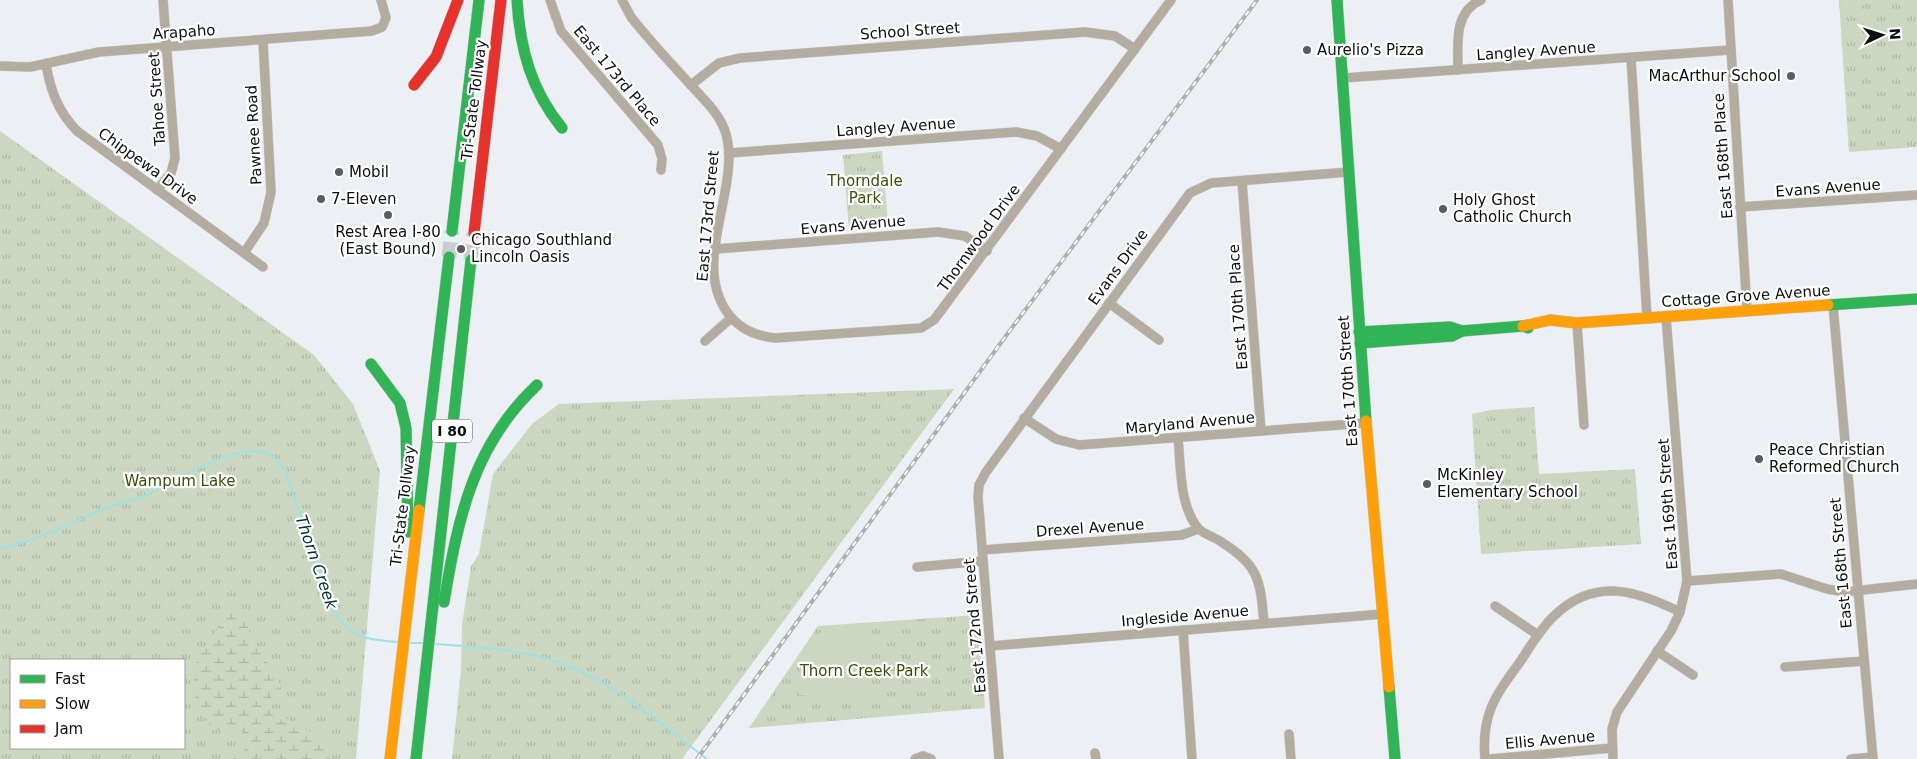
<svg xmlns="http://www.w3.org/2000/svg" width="1917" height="759" font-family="'DejaVu Sans',sans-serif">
<defs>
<pattern id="grass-tufts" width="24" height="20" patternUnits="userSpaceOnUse" patternTransform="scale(1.25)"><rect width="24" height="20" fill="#cbd7c1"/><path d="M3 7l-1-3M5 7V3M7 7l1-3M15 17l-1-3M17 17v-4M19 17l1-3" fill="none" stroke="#adb7a5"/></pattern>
<pattern id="wetland-marsh" width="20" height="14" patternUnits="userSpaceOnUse" patternTransform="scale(1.25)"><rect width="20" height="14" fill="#cbd7c1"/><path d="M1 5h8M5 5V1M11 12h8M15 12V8" fill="none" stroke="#adb7a5"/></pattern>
</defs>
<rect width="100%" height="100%" fill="#eceff4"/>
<g fill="url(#grass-tufts)" fill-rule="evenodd">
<path d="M1839,0H1917V147L1849,152Z"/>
<path d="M0,131L314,355L353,404L380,471L356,759H0ZM11,660H184V748H11Z"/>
<path d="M882,151L888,225L849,229L843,155Z"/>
<path d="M954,389L682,759H452L461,670L462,625L471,566L479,554L493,474L532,424L559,404Z"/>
<path d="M1534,407L1539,474L1635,469L1641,544L1481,554L1472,414L1491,410Z"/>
<path d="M978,615L985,708L749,728L818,626Z"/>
</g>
<path fill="url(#wetland-marsh)" d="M230,612C255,614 244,637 258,648L281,685V692C264,696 267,709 277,720L289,719L295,728C307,728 320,736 329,743L330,759H232C247,751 250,745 242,729L220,732C215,728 209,724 205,719C190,703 191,667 203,649C205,646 209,644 211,640C217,630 220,620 230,612Z"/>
<path fill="#cbd7c1" d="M867,626L871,693L867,697L799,695C802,654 824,627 867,626Z"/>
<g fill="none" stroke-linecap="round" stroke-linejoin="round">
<g stroke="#9be2e5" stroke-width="2">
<path d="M0,548C36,542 66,525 99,511C114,504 131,501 146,495C177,481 228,446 262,452C273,454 280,462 285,470L331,607C349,637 364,640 398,642"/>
<path d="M411,643H423"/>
<path d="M436,644C479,647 523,649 564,664C617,685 662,725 707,759"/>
</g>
<g stroke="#cacdd2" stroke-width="15" stroke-dasharray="15 8" stroke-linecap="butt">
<path d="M449,257L452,231"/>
<path d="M471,260L474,233"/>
</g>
<g stroke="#c9cbcf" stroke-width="10">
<g id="street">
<path d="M550,0L561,31L658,145L662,159L661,170"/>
<path d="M622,0L631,17C649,40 669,61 688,82C702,98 720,113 726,134C741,188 691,261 727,312C738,328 756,336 775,338L921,328L934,320L1171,0"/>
<path d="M1728,0L1747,311"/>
<path d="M1631,58L1647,318"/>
<path d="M46,65C51,92 58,111 77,131L263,267"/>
<path d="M0,66L30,67L99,52L372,31L382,27L386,18L381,0"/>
<path d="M1458,70C1458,45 1453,12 1481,0"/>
<path d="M1343,78L1730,50"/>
<path d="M691,85L719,63L740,58L1085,32L1115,36L1135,49"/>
<path d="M729,153L1016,132L1037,136L1061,149"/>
<path d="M1242,181L1261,431"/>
<path d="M157,190L171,173L175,158L163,0"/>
<path d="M1740,207L1917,195"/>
<path d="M716,249L938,232L965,236L987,251"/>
<path d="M244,253L264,223L271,192L263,40"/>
<path d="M1109,303L1159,340"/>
<path d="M1833,305L1873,759"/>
<path d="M1577,323L1584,425"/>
<path d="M705,341L731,318"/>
<path d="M1024,418L1056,439L1079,445L1366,423"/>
<path d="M1178,438C1181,467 1179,503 1197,527C1201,533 1214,537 1220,541C1259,566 1260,578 1264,623"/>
<path d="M982,550L1182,535L1198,529"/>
<path d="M917,567L983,561"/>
<path d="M1687,581L1781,574L1827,589L1845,592L1917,584"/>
<path d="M1495,606L1538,635"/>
<path d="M1183,630L1192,759"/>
<path d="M990,646L1383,614"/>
<path d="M1657,651L1693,675"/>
<path d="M1785,667L1864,661"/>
<path d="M1289,734L1291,759"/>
<path d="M1095,753L1096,759"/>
<path d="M915,759L923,756L931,759"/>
<path d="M999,759L978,497L979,485L986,472L1190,193L1211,183L1349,172"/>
<path d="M1485,759C1481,715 1495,696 1520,662C1530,647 1540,629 1554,616C1594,577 1636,590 1680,612"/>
<path d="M1490,759L1612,748"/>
<path d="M1613,759L1612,729L1617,712L1671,631L1680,612L1687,581L1666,317"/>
<path d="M1851,759L1873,757"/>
</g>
</g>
<g stroke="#c9cbcf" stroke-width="12">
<g id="fast">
<path d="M517,0C520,49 531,90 562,128"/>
<path d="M1337,0L1366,421"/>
<path d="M452,231L479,0"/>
<path d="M1828,305L1917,299"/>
<path d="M1359,332L1450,327L1462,331L1523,326L1528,328"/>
<path d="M1360,343L1452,336L1462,331"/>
<path d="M371,364L400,403L406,428L408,532"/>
<path d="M419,510L449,257"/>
<path d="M444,602C458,518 473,445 537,385"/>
<path d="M1389,687L1395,759"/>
<path d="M416,759L471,260"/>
</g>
</g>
<g stroke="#c9cbcf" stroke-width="12">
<g id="slow">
<path d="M1523,326L1550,320L1577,323L1828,305"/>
<path d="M1366,421L1389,687"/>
<path d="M390,759L419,510"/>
</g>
</g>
<g stroke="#c9cbcf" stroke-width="12">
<g id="jam">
<path d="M414,85L436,57L458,0"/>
<path d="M474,233L501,0"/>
</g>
</g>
<use href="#street" stroke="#b4ac9f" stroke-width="9"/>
<use href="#fast" stroke="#30b455" stroke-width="11"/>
<use href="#slow" stroke="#ff9f0a" stroke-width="11"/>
<use href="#jam" stroke="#e5322d" stroke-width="11"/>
<g stroke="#b1afac" stroke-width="4">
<path id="rail" d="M697,759L1011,329L1257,0"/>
</g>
<use href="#rail" stroke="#fff" stroke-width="2" stroke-dasharray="5.5" stroke-linecap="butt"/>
</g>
<g fill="#5a5d60" stroke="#fff" stroke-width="2">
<circle cx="1307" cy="50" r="5"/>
<circle cx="1791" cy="76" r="5"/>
<circle cx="339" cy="172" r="5"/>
<circle cx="321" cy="199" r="5"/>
<circle cx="1443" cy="209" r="5"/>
<circle cx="388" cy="215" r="5"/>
<circle cx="461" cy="249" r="5"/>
<circle cx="1759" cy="459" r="5"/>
<circle cx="1427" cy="484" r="5"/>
</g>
<g text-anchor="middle" stroke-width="4.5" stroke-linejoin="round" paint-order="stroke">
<rect fill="#fff" stroke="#555658" stroke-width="1" x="432" y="419.5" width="40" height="23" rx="4"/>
<g font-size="14" font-weight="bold" fill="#0c0e10">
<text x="452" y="436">I 80</text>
</g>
<g font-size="15" fill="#0c0e10" stroke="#fff">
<text transform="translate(910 31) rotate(-4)" y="5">School Street</text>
<text transform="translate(184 32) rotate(-4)" y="5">Arapaho</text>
<text transform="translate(1536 51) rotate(-4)" y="5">Langley Avenue</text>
<text transform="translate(617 76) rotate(50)" y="5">East 173rd Place</text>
<text transform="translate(157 99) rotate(-94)" y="5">Tahoe Street</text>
<text transform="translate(474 100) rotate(-83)" y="5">Tri-State Tollway</text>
<text transform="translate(896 127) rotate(-4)" y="5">Langley Avenue</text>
<text transform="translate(254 135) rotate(-93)" y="5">Pawnee Road</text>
<text transform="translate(1723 156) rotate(-94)" y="5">East 168th Place</text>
<text transform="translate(148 166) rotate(36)" y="5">Chippewa Drive</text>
<text transform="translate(1828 188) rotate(-4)" y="5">Evans Avenue</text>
<text transform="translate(708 216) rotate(-85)" y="5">East 173rd Street</text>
<text transform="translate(853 225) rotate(-5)" y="5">Evans Avenue</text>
<text transform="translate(979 238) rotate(-54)" y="5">Thornwood Drive</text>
<text transform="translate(1118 267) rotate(-54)" y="5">Evans Drive</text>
<text transform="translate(1746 296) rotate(-4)" y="5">Cottage Grove Avenue</text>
<text transform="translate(1238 307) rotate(-94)" y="5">East 170th Place</text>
<text transform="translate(1348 381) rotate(-94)" y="5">East 170th Street</text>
<text transform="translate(1190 423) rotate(-5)" y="5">Maryland Avenue</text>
<text transform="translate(1668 504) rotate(-94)" y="5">East 169th Street</text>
<text transform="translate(403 506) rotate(-83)" y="5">Tri-State Tollway</text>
<text transform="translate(1090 528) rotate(-4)" y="5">Drexel Avenue</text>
<text transform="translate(1841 563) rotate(-95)" y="5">East 168th Street</text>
<text transform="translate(1185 616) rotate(-5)" y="5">Ingleside Avenue</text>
<text transform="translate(975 626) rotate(-95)" y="5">East 172nd Street</text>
<text transform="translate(1550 740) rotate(-5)" y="5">Ellis Avenue</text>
</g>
<g font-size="15" fill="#0c0e10" stroke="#fff" text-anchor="start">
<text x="1317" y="55">Aurelio's Pizza</text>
<text x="1781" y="81" text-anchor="end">MacArthur School</text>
<text x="349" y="177">Mobil</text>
<text x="331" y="204">7-Eleven</text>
<text x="1453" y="205">Holy Ghost<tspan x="1453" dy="17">Catholic Church</tspan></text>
<text x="388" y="237" text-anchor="middle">Rest Area I-80<tspan x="388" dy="17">(East Bound)</tspan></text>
<text x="471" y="245">Chicago Southland<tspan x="471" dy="17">Lincoln Oasis</tspan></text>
<text x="1769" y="455">Peace Christian<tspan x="1769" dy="17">Reformed Church</tspan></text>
<text x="1437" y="480">McKinley<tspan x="1437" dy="17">Elementary School</tspan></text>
</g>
<g font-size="15" fill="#374f03" stroke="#fff">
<text x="865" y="186">Thorndale<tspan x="865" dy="17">Park</tspan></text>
<text x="180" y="486">Wampum Lake</text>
<text x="864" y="676">Thorn Creek Park</text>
</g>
<g font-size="16" font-style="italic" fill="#013436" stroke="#fff">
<text transform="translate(317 562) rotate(71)" y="6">Thorn Creek</text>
</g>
</g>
<rect x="10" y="659" width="175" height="90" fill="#ffffff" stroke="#9e9f9f"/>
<rect x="20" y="675" width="25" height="8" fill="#30b455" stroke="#9e9f9f"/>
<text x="55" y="684" font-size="15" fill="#0c0e10">Fast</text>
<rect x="20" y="700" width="25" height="8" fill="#ff9f0a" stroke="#9e9f9f"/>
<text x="55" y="709" font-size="15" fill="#0c0e10">Slow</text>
<rect x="20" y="725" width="25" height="8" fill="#e5322d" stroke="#9e9f9f"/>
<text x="55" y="734" font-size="15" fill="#0c0e10">Jam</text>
<g transform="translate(1882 35) rotate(86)" stroke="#ffffff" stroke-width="4" paint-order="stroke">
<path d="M0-4L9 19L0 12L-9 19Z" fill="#0c0e10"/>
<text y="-8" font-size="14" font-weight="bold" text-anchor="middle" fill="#0c0e10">N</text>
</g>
</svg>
